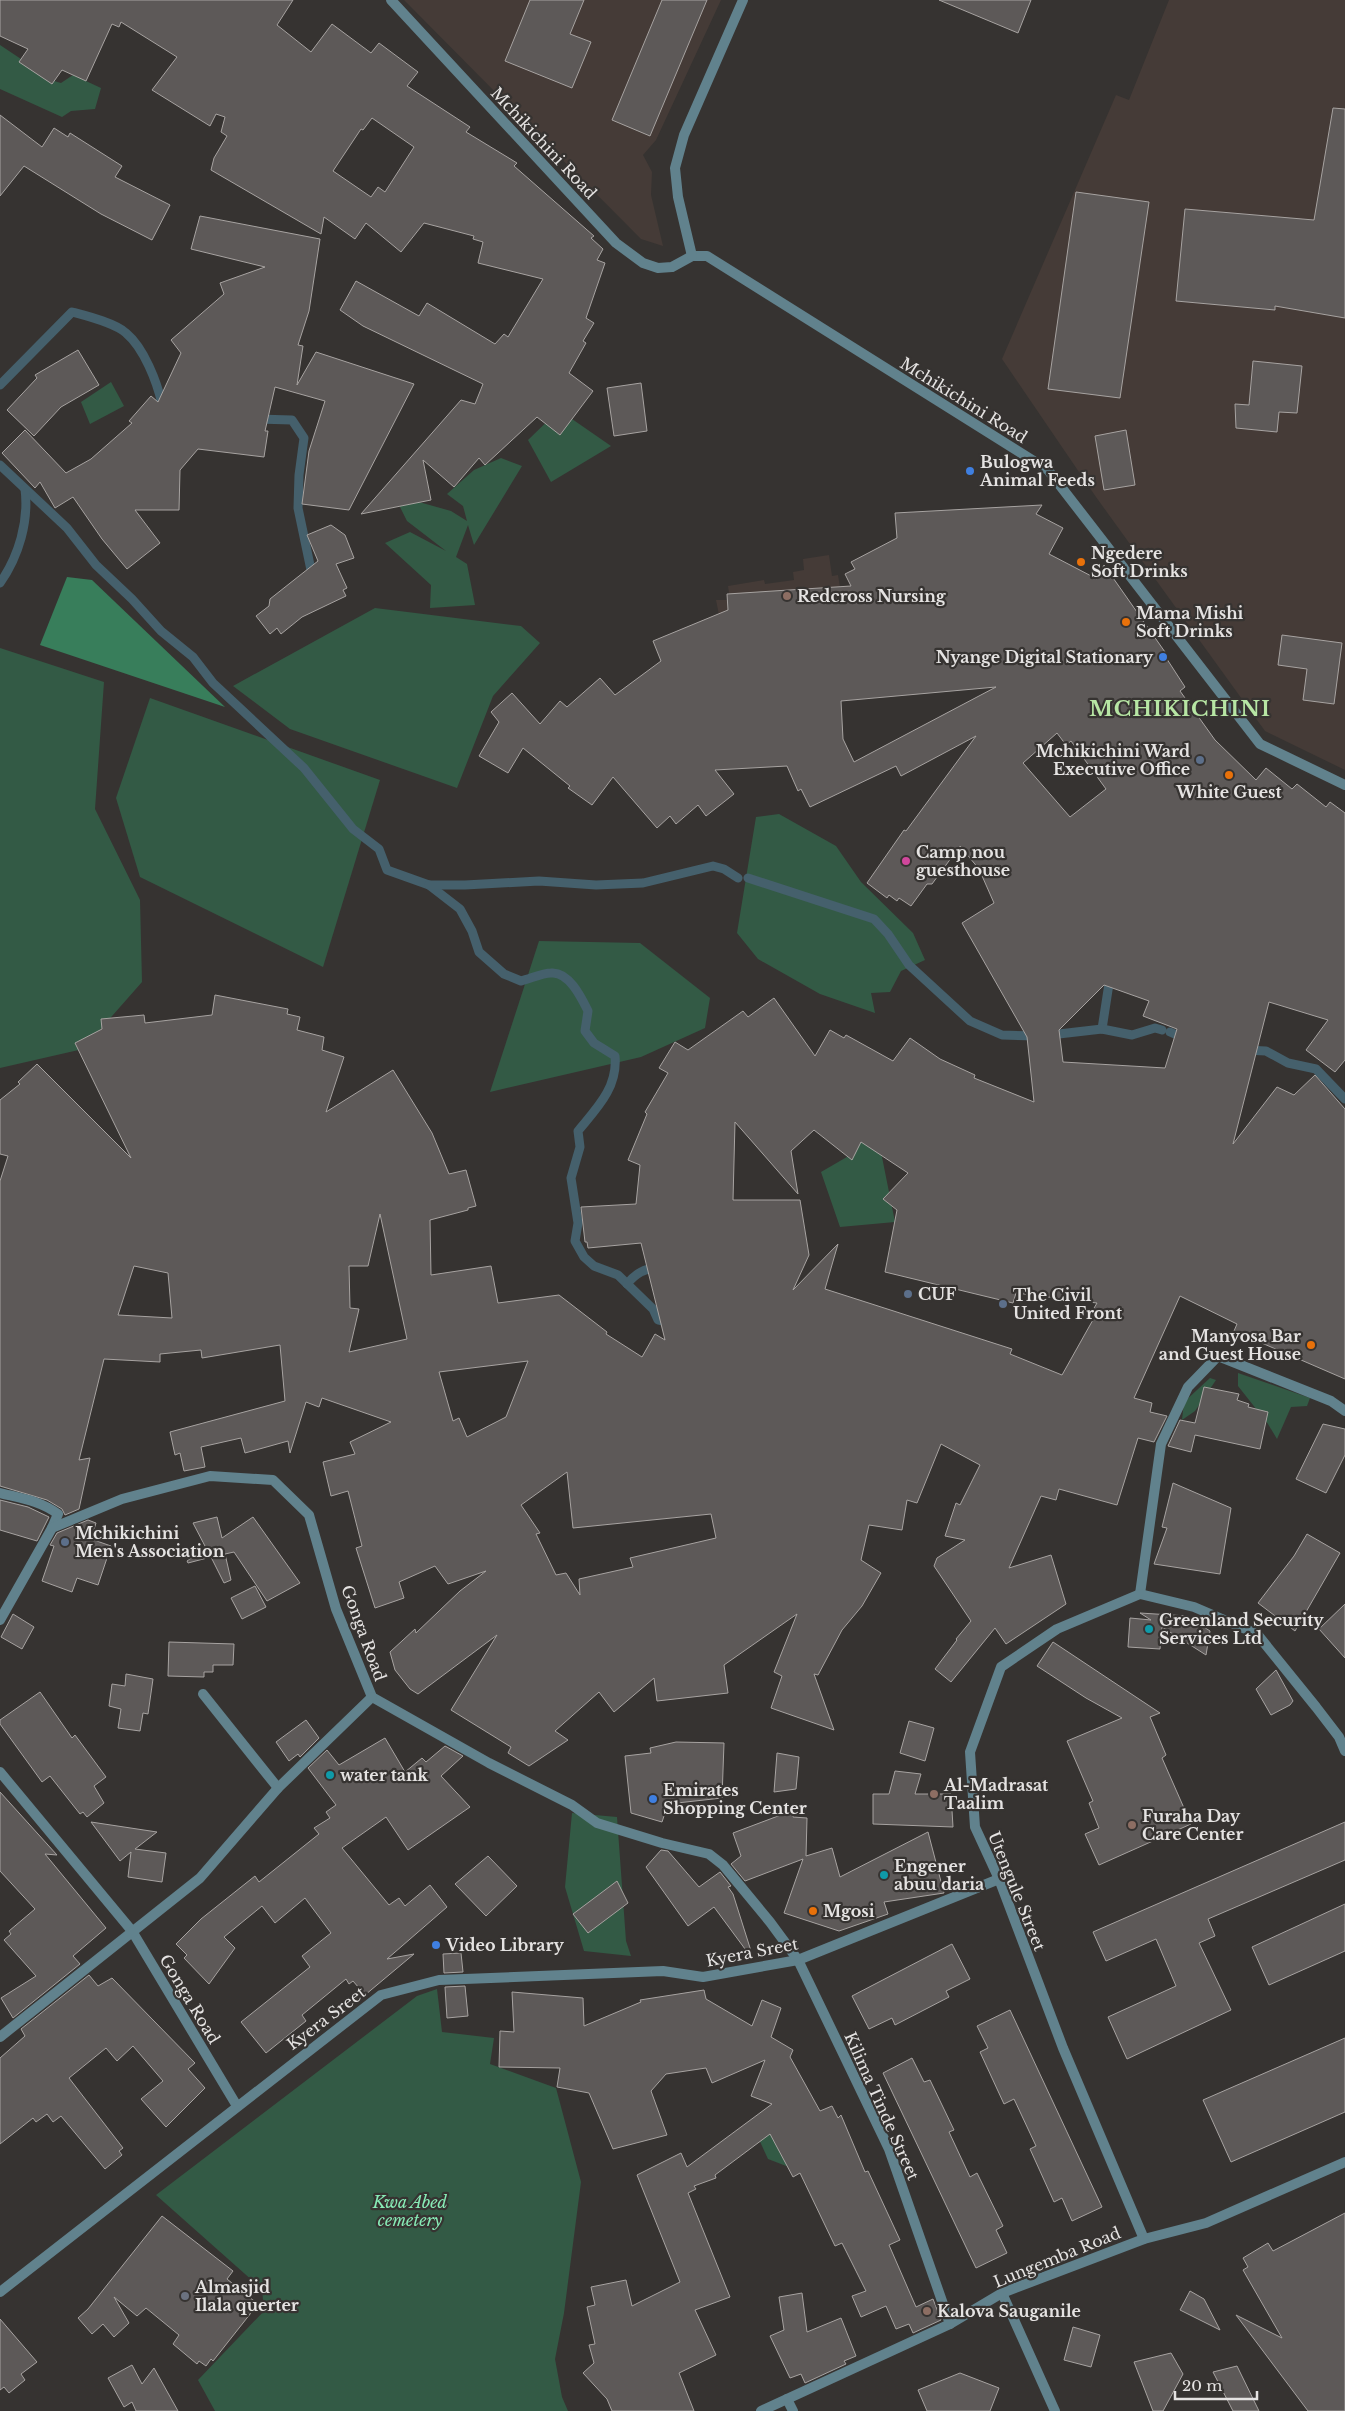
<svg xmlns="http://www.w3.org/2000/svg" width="1345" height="2411" font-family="'Libre Baskerville',serif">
<rect width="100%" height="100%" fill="#363331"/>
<g fill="#453b37">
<path d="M404,0H721L656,140L643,155L652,172L651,195L663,246L641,239Z"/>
<path d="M1169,0H1345V770L1265,731L1096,497L1002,359L1116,95L1129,100Z"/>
<path d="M829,555L832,576L838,575L841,593L719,615L716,600H730L728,586L764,580L765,584L794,580L793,572L804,570L803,559Z"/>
</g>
<g fill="#335a45">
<path d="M0,45L54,81L61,83L73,75L101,88L95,109L71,111L62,117L0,89Z"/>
<path d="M111,382L124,406L90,424L81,402Z"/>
<path d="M559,410L611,446L551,482L528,440Z"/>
<path d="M501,458L522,466L474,545L468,525L456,557L467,564L475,605L430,608L431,585L385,543L410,532L446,551L407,521L394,495L451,511L467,521L463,506L447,494L474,470Z"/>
<path d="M375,608L521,626L540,643L493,696L457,788L290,729L233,686Z"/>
<path d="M0,648L104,682L95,809L140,900L142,982L83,1049L0,1068Z"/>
<path d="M150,698L380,780L323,967L140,877L116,798Z"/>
<path d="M779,814L836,846L861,882L913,933L925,960L901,971L890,992L871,993L875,1013L820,994L758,959L737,933L756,817Z"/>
<path d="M539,941L640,943L710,998L705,1028L641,1057L490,1092Z"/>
<path d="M874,1117L895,1222L840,1227L821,1172L852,1154Z"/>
<path d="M1238,1373L1310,1398L1307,1406L1291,1407L1277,1439L1268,1424L1238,1386Z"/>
<path d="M1210,1378L1216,1380L1195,1411L1182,1420L1184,1402Z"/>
<path d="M572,1813L617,1817L626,1941L631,1956L584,1951L565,1887Z"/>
<path d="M437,1989L442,2032L494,2038L490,2064L556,2088L581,2182L564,2313L555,2359L562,2397L568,2411H215L198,2380L264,2311L262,2289L156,2195L417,1996Z"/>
<path d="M771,2117L794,2169L768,2159L757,2135Z"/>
</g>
<path fill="#387e5b" d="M67,577L92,580L225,707L40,645Z"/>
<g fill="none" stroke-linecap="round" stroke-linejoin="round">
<g stroke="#45606c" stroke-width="9">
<path d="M0,385L72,312C87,316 115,323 126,333C144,348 157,382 162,404L165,406"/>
<path d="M257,419L292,420L304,438L299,475L298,508L311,570"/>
<path d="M0,465L67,528L96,565L132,599L161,631L193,657L213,683L304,768L353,829L379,849L387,870L429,885L460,909L472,931L479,952L504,974L521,981C530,979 542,973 551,973C569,971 582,999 588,1011L585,1031L594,1043L615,1056C618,1088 596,1109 578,1131L580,1147L571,1178L578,1223L575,1241L584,1257L594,1266L618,1275L653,1309L658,1320L670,1323"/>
<path d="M0,583C19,556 29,521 25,489"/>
<path d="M748,878L874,919L888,934L909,965L970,1021L1002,1035L1037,1036"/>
<path d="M429,885H465L539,881L596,885L643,883L713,866L724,869L738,878"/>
<path d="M1102,1029L1110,977"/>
<path d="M1170,1032L1186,1039"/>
<path d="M1050,1035L1102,1029L1132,1035L1155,1028L1162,1030"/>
<path d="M1245,1050L1266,1051L1288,1063L1316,1069L1345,1099"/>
<path d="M627,1284C636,1273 644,1269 658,1267"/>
</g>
</g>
<g fill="#5d5958" stroke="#a7a3a1" fill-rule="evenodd">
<path d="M0,0H293L277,25L311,52L332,24L371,53L379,43L418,72L407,86L470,127L466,132L517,163L514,166L594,236L591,238L603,249L597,260L605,263L586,318L594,323L583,341L586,343L569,373L593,391L560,435L537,417L485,465L479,458L454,487L423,460L431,500L361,514L461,400L475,404L483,384L363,326L340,310L356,281L419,316L427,303L495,344L504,334L508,337L543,279L478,263L483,242L473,239L474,236L424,223L401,252L366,223L355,239L324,217L321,234L211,170L214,158L227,136L221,132L225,117L216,114L210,126L152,90L177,57L121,22L119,27L112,24L86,81L62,70L52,84L19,62L28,49L0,36ZM372,118L414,147L385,192L378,187L371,197L333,171L361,129L363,130Z"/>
<path d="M530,0H584L570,34L591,42L572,88L505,61Z"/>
<path d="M662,0H707L650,136L612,120Z"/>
<path d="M939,0H1031L1018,33Z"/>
<path d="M1333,108L1345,109V318L1275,306V310L1176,301L1185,209L1314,220Z"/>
<path d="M0,115L42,147L54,128L68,137L70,133L122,166L115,177L170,205L152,240L101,214L24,166L0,196Z"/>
<path d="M1076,192L1149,202L1120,398L1048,389Z"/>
<path d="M200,216L320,239L309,311L298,345L303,346L297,385L316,352L414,384L349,510L302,504L309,451L325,401L275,387L265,431H268L264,457L198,449L180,470L179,510H135L160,543L127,569L102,539L73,497L55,508L40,482L35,488L2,453L25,430L66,473L91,459L132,423L129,421L151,396L158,402L181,353L171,340L224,294L220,283L265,267L191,249Z"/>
<path d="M78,350L99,385L61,407L34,436L7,410L37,378L35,375Z"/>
<path d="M1253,361L1302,366L1297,413L1279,412L1277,432L1236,428L1235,404L1249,405Z"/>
<path d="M641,383L647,431L614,436L607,388Z"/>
<path d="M1126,430L1135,485L1104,490L1095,436Z"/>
<path d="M1042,505L1036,514L1063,528L1049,554L1097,579L1104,565L1165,652L1163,653L1185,687L1180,691L1215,740L1256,780L1266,768L1292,789L1297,784L1326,807L1330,802L1345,813V1060L1335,1072L1306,1050L1328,1020L1269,1002L1233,1144L1277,1087L1294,1095L1315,1075L1345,1109V1379L1234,1331L1237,1324L1180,1296L1134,1398L1152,1403L1150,1412L1167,1416L1154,1442L1138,1438L1117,1505L1059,1489L1056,1500L1041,1496L1009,1568L1051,1555L1066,1604L1006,1644L995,1628L951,1682L935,1669L957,1640L956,1639L971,1621L934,1566L937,1558L965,1540L945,1536L956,1503L960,1505L980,1465L941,1444L917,1503L907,1500L902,1530L869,1525L861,1560L881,1573L862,1606L842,1630L818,1675L814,1674L834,1730L771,1708L782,1676L774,1672L797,1614L724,1665L728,1693L657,1701L654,1678L614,1712L599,1692L555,1731L568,1740L529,1766L508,1753L511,1747L451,1710L497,1635L418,1694L410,1689L395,1670L390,1652L415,1629L416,1633L460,1591L486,1571L448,1584L435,1566L399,1582L404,1598L375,1608L356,1548L362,1546L348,1491L331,1496L323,1462L355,1454L350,1442L391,1422L322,1398L319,1407L306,1402L290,1453L288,1441L245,1453L241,1438L201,1447L205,1467L184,1471L180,1453L175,1455L170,1432L285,1401L280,1345L202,1358L201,1350L160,1354V1362L104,1359L79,1460L90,1458L79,1509L65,1515L62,1509L47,1500L0,1486V1181L8,1156L0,1154V1100L20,1084L18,1082L37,1064L131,1158L75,1043L102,1029L101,1019L144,1015L145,1023L212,1015L215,995L288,1009L287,1014L300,1017L297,1030L324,1037L322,1050L344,1057L326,1112L393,1070L432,1133L449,1174L466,1170L476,1206L468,1208V1210L430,1220L431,1275L491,1266L498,1303L559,1295L607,1332L606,1334L642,1357L655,1334L665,1340L641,1243L588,1248L587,1242H585L581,1207L636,1204L640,1165L628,1160L647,1114L645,1112L668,1073L659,1068L675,1042L688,1050L743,1011L748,1017L774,998L815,1056L830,1030L844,1038L846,1035L893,1061L910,1038L940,1059L975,1075L974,1078L1034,1102L1027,1037L962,923L994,903L979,869L960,846L932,884H927L911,906L899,898L897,901L889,895L887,898L867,883L904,830L906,831L976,736L901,776L896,766L810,807L801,789L798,791L787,766L715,770L734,794L706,816L698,805L676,824L670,816L657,828L613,777L592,805L568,788L570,786L523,748L508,773L479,756L499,722L491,712L512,693L540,724L560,701L567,707L600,678L615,695L661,661L653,641L728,610L727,594L851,586L845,574L855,569L851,562L897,538L895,513ZM996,687L854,762L843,739L841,701ZM1057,733L1066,745L1071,741L1106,789L1070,817L1023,763ZM1104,985L1149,1001L1143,1016L1177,1029L1165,1068L1063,1062L1059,1030ZM735,1122L798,1194L791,1151L814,1130L852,1160L861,1142L908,1173L883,1199L897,1210L885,1272L1013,1303L1016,1293L1097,1303L1090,1315L1094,1318L1062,1375L1010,1354L1012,1349L825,1289L838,1244L793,1290L809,1255L800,1200H733ZM380,1214L407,1339L349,1352L359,1309L350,1308L349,1266H368ZM134,1266L168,1273L172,1318L118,1315ZM528,1361L506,1417L467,1437L459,1418L453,1421L439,1372ZM567,1472L573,1528L711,1514L716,1538L630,1558L633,1567L579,1579L580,1595L566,1573L556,1575L536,1534L540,1533L521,1505Z"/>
<path d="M331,525L345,535L354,558L336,564L347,588L343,590L346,596L302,617L281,634L277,628L270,634L256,616L269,606L270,599L318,561L307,535Z"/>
<path d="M1282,635L1342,643L1334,704L1303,700L1307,669L1278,665Z"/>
<path d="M1204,1387L1239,1394L1237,1400L1249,1404L1248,1407L1268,1412L1260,1449L1195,1435L1191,1452L1168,1446L1180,1420L1195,1423Z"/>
<path d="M1323,1424L1345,1429V1455L1326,1493L1296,1479Z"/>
<path d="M1173,1483L1231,1508L1220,1574L1154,1564L1167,1528L1162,1527Z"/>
<path d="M0,1500L28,1507L49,1517L37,1541L0,1530Z"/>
<path d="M217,1517L222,1538L253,1517L300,1583L267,1601L234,1552L225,1554L231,1580L224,1583L211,1557L188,1563L187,1561L206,1548L193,1523Z"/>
<path d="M88,1520L96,1523L91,1539L111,1546L98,1585L77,1578L72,1592L42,1581L54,1546L50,1545L57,1533Z"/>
<path d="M1307,1534L1340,1553L1295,1631L1258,1603L1294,1556Z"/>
<path d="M255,1586L266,1607L242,1619L231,1598Z"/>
<path d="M1345,1604V1658L1319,1629Z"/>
<path d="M1140,1613L1187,1616L1210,1631L1206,1655L1162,1627L1160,1649L1128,1647L1130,1618L1151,1620Z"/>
<path d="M13,1614L34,1627L22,1649L1,1637Z"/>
<path d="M169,1642L234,1644L233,1665H213V1672H204V1677L168,1676Z"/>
<path d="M1053,1642L1160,1713L1150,1717L1166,1755L1162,1758L1191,1824L1099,1865L1085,1834L1099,1828L1089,1803L1093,1801L1067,1741L1122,1718L1086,1698L1037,1666Z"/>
<path d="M1276,1670L1293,1701L1290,1705L1271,1715L1256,1689Z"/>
<path d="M126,1674L153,1679L148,1714L143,1713L140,1731L118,1728L121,1709L109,1706L112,1684L125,1686Z"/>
<path d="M40,1692L72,1738L75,1735L106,1777L94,1786L104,1803L87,1817L83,1812L80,1814L50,1776L42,1782L0,1724V1720Z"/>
<path d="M306,1720L319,1738L300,1757L298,1754L289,1761L276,1742Z"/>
<path d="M909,1721L934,1728L925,1761L900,1753Z"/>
<path d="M385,1738L405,1772L422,1758L426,1762L445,1746L463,1756L441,1776L470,1807L408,1850L386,1817L342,1848L389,1905L399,1898L405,1906L430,1885L447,1907L387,1959L414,1954L365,1995L353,1981L349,1984L346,1979L302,2015L306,2021L266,2053L241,2022L310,1967L302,1956L331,1933L305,1898L275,1923L262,1906L224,1937L235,1948L209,1984L184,1958L187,1955L176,1944L201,1919L255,1876L259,1882L319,1834L314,1828L330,1818L326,1812L336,1805L308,1768L327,1750L339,1765Z"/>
<path d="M676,1742L724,1743L722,1798L668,1804L662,1822L631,1813L625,1756L651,1753L650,1748Z"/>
<path d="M777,1753L799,1757L796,1789L774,1792Z"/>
<path d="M895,1771L921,1774L915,1794H951L953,1827L873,1824V1794H889Z"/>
<path d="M0,1792L57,1855L45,1854L106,1928L73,1956L80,1964L13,2018L1,1998L36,1976L4,1940L11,1934L9,1931L35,1909L0,1871Z"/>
<path d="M794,1810L793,1817L807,1818L806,1856L832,1848L840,1877L928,1832L944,1893L884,1902L888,1914L839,1931L784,1913L803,1859L745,1881L731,1864L741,1856L733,1833Z"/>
<path d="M91,1822L157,1832L135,1849L166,1853L162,1882L128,1877L131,1852L120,1861Z"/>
<path d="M1345,1822V1860L1208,1919L1215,1936L1199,1943L1231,2010L1127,2059L1108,2017L1176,1986L1156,1939L1106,1961L1093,1932Z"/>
<path d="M661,1850L668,1851L699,1887L720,1872L731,1886L728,1887L733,1894L751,1951L748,1953L714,1907L688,1926L646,1867Z"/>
<path d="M488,1856L517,1886L486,1916L455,1884Z"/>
<path d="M617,1881L628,1903L588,1933L573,1914Z"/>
<path d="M1345,1904V1951L1269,1985L1252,1947Z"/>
<path d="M952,1944L970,1979L946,1991L949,1997L895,2025L892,2018L869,2029L852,1996Z"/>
<path d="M461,1953L463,1972L444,1973L443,1954Z"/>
<path d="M89,1975L98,1986L112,1978L195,2063L188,2069L205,2088L166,2127L141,2099L163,2081L133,2046L117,2061L106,2048L69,2078L123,2148L119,2151L122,2155L105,2169L61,2116L53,2122L47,2114L36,2122L33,2118L0,2144V2058L25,2036L21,2029Z"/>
<path d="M465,1986L468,2016L447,2018L445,1987Z"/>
<path d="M704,1990L706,1999L752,2026L762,2000L781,2008L771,2037L793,2050L790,2057L820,2111L832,2106L838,2118L841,2115L865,2172L868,2171L900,2240L889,2245L916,2307L933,2299L941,2320L913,2333L909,2324L896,2329L886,2306L861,2317L852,2296L866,2291L842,2243L835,2246L800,2173L793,2177L770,2134L715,2175L716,2178L694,2186L696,2189L688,2193L730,2297L695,2310L716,2355L679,2373L694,2411H612L607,2399L583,2373L594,2363L589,2345L595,2344L587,2307L595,2305L591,2287L626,2280L632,2306L680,2282L637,2175L681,2153L687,2167L772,2104L751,2096L765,2060L712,2083L706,2068L666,2074L651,2091L667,2135L613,2149L589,2093L557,2087L560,2068L499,2067L500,2031L514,2032L512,1992L583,1998L584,2026L641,2002L640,2000Z"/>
<path d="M1010,2010L1102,2207L1072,2221L1062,2198L1054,2202L1030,2149L1036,2146L1014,2099L1004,2104L980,2052L988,2048L977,2026Z"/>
<path d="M1345,2038V2112L1231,2162L1203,2100Z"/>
<path d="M912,2058L924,2082L930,2080L954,2130L949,2132L970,2177L977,2173L1003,2226L996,2230L1007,2253L976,2268L883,2073Z"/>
<path d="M1345,2213V2411H1308L1236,2315L1282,2338L1243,2270L1248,2267L1243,2258L1268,2243L1273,2251Z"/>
<path d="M162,2216L233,2271L227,2279L258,2304L213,2361L211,2359L206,2366L199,2361L197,2364L173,2344L179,2335L146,2308L137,2316L114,2297L129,2323L114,2337L103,2324L92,2334L78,2318L88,2309Z"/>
<path d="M1190,2291L1204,2299L1220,2330L1180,2310Z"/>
<path d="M802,2293L807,2332L841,2318L856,2356L844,2361L846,2364L805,2383L801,2374L790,2378L770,2336L784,2330L779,2297Z"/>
<path d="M0,2319L37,2362L21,2374L25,2380L9,2393L4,2387L0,2390Z"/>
<path d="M1073,2327L1100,2335L1091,2367L1064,2360Z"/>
<path d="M1171,2353L1183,2374L1163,2411H1153L1134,2362Z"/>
<path d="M132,2365L142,2384L154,2368L178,2411H136L132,2402L124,2407L108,2378Z"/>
<path d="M1237,2366L1259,2411H1233L1213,2372Z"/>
<path d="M960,2373L999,2388L990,2411H927L918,2390Z"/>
</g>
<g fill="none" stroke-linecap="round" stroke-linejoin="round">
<g stroke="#61828d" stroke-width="10">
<path d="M391,0L616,243L643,263L658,268L672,267L692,256H707L1048,470L1260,744L1345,785"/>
<path d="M692,256L678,197L675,168L684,135L743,0"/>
<path d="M0,1493C20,1498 41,1501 58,1514L52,1528"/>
<path d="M1140,1594L1161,1444L1188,1387L1218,1356L1331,1401L1345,1411"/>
<path d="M0,1620L52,1528L122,1499L210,1476L273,1480L309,1515L336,1609L372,1697L489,1763L572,1805L597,1823L662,1843L709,1854L723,1865L770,1922L798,1960L889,2149L950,2324"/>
<path d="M203,1694L278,1788"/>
<path d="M0,1772L132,1931L237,2106"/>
<path d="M0,2037L200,1878L278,1788L372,1697"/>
<path d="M1144,2239L1063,2048L999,1879L975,1827L970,1752L1001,1667L1057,1629L1140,1594L1194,1607L1257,1634L1316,1707L1339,1737L1345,1751"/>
<path d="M0,2292L381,1995L439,1980L663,1971L703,1977L798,1960L999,1879"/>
<path d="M1002,2293L1055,2411"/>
<path d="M787,2399L793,2411"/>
<path d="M761,2411L950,2324L1002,2293L1144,2239L1206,2223L1345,2162"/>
</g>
</g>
<g fill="#3f7fe0" stroke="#363331" stroke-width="2">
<circle cx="970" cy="471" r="5"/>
<circle cx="1163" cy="657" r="5"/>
<circle cx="653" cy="1799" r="5"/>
<circle cx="436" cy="1945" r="5"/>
</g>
<g fill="#e8710a" stroke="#363331" stroke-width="2">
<circle cx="1081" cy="562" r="5"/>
<circle cx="1126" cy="622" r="5"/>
<circle cx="1229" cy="775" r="5"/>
<circle cx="1311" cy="1345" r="5"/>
<circle cx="813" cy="1911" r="5"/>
</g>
<g fill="#8d6e63" stroke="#363331" stroke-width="2">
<circle cx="787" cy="596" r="5"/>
<circle cx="934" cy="1794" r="5"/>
<circle cx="1132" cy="1825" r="5"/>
<circle cx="927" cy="2311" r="5"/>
</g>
<g fill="#5c6f8a" stroke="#363331" stroke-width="2">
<circle cx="1200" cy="760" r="5"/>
<circle cx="908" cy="1294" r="5"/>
<circle cx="1003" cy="1304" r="5"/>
<circle cx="65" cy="1542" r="5"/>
</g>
<circle fill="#d1479c" stroke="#363331" stroke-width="2" cx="906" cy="861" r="5"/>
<g fill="#0f9aa8" stroke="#363331" stroke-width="2">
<circle cx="1149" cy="1629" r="5"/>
<circle cx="330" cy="1775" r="5"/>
<circle cx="884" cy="1875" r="5"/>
</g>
<circle fill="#6b7280" stroke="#363331" stroke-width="2" cx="185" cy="2296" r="5"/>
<g text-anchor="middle" stroke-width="4.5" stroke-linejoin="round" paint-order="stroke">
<g font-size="16" fill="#e5e3e2" stroke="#363331">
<text transform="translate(544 143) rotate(47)" y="6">Mchikichini Road</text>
<text transform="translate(964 400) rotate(32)" y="6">Mchikichini Road</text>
<text transform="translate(364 1633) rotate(70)" y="6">Gonga Road</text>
<text transform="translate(1017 1891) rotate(68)" y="6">Utengule Street</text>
<text transform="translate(752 1952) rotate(-11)" y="6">Kyera Sreet</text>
<text transform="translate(190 1999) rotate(59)" y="6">Gonga Road</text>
<text transform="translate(326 2018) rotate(-37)" y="6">Kyera Sreet</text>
<text transform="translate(882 2106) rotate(66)" y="6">Kilima Tinde Street</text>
<text transform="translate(1057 2257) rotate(-22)" y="6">Lungemba Road</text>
</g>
<g font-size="16" font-weight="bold" fill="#e5e3e2" stroke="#363331" text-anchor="start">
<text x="980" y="468">Bulogwa<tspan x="980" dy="18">Animal Feeds</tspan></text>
<text x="1091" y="559">Ngedere<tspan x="1091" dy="18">Soft Drinks</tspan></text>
<text x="797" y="602">Redcross Nursing</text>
<text x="1136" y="619">Mama Mishi<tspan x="1136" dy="18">Soft Drinks</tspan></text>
<text x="1153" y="663" text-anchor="end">Nyange Digital Stationary</text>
<text x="1190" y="757" text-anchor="end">Mchikichini Ward<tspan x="1190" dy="18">Executive Office</tspan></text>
<text x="1229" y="798" text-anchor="middle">White Guest</text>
<text x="916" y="858">Camp nou<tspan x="916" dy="18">guesthouse</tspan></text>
<text x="918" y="1300">CUF</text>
<text x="1013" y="1301">The Civil<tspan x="1013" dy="18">United Front</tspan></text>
<text x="1301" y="1342" text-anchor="end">Manyosa Bar<tspan x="1301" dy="18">and Guest House</tspan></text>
<text x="75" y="1539">Mchikichini<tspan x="75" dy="18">Men's Association</tspan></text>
<text x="1159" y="1626">Greenland Security<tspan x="1159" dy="18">Services Ltd</tspan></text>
<text x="340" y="1781">water tank</text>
<text x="944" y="1791">Al-Madrasat<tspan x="944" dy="18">Taalim</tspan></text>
<text x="663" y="1796">Emirates<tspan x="663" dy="18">Shopping Center</tspan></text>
<text x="1142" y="1822">Furaha Day<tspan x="1142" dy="18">Care Center</tspan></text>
<text x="894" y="1872">Engener<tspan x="894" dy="18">abuu daria</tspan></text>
<text x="823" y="1917">Mgosi</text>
<text x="446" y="1951">Video Library</text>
<text x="195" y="2293">Almasjid<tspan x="195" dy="18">Ilala querter</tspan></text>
<text x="937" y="2317">Kalova Sauganile</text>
</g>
<g font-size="16" font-style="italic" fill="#88ecb7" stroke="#363331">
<text x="410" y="2208">Kwa Abed<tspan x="410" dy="18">cemetery</tspan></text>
</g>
<g font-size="21" font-weight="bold" letter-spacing="1" fill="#b7e6a4" stroke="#363331">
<text x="1180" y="716">MCHIKICHINI</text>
</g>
</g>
<path d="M1175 2391v8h82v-8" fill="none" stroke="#e5e3e2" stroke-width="2.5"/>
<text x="1182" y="2391" font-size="15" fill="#e5e3e2" stroke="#363331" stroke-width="4" paint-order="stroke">20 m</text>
</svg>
